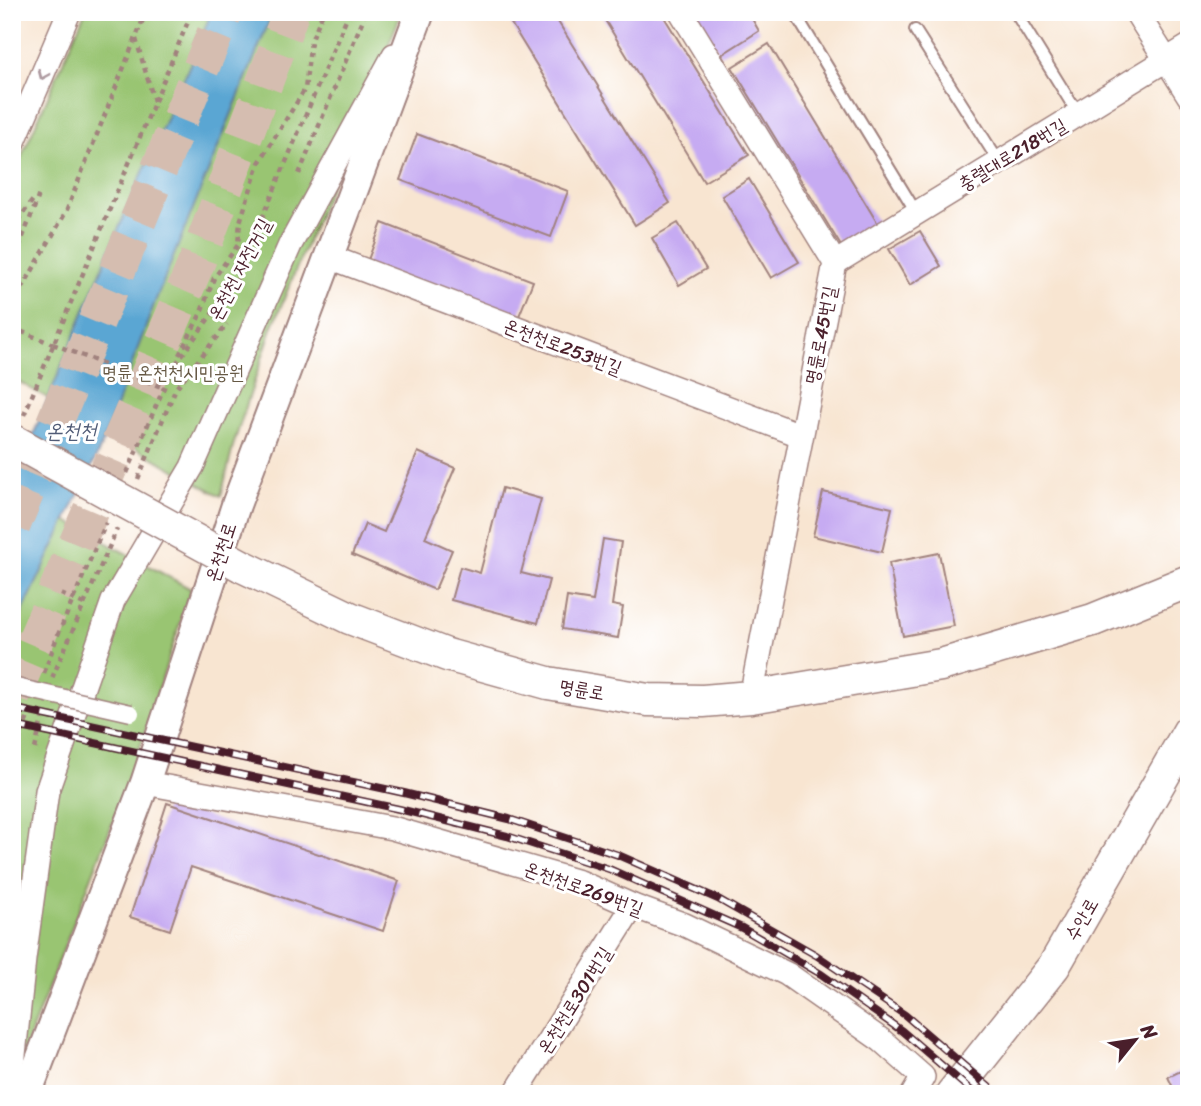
<svg xmlns="http://www.w3.org/2000/svg" width="1201" height="1106" font-family="Sriracha,'Poor Story',sans-serif">
<rect width="100%" height="100%" fill="#fff"/>
<filter id="ink" filterUnits="userSpaceOnUse"><feTurbulence type="fractalNoise" baseFrequency=".0143" numOctaves="2"/><feDisplacementMap in="SourceGraphic" scale="14" xChannelSelector="R" yChannelSelector="G"/><feConvolveMatrix kernelMatrix="1 2 1 2 8 2 1 2 1" color-interpolation-filters="sRGB"/></filter>
<filter id="wash" filterUnits="userSpaceOnUse"><feTurbulence type="fractalNoise" baseFrequency=".00686" numOctaves="4" result="noise"/><feDisplacementMap in="SourceGraphic" scale="28" xChannelSelector="R" yChannelSelector="G"/><feGaussianBlur stdDeviation="1.57" result="paint"/><feColorMatrix in="noise" values="0 0 0 0 0 0 0 0 0 0 0 0 0 0 0 0 0 1.4 0 .05"/><feComposite in="paint" operator="in"/></filter>
<g filter="url(#wash)">
<rect width="100%" height="100%" fill="#f8e5d1"/>
<g fill="#99c572" stroke="#72724e" stroke-width="2">
<path d="M85,12H402L272,328L234,443L221,496L12,378V178Z"/>
<path d="M12,491L191,589L129,781L12,1081Z"/>
</g>
<path fill="#5aa6d3" stroke="#52627f" stroke-width="2" d="M211,12H273L155,302L101,447L12,634V486L126,211L202,37Z"/>
<g id="blocks">
<g fill="#c6abf2">
<path d="M504,12H552L670,203L635,225Z"/>
<path d="M600,12H661L749,155L704,182Z"/>
<path d="M694,12H748L759,31L721,55Z"/>
<path d="M769,44L878,224L841,246L732,67Z"/>
<path d="M417,134L568,191L551,237L400,180Z"/>
<path d="M749,179L799,262L771,278L722,196Z"/>
<path d="M382,223L533,281L513,331L363,273Z"/>
<path d="M678,223L706,269L679,285L652,238Z"/>
<path d="M920,231L941,266L910,285L889,249Z"/>
<path d="M418,452L455,468L425,538L452,550L435,590L352,555L365,524L384,532Z"/>
<path d="M502,488L541,499L521,573L549,580L538,623L451,600L460,567L480,573Z"/>
<path d="M823,492L892,508L882,552L813,536Z"/>
<path d="M603,539L621,542L612,605L623,607L618,638L562,629L567,597L593,601Z"/>
<path d="M939,553L954,626L903,636L889,563Z"/>
<path d="M167,803L399,881L383,931L191,867L170,930L130,917Z"/>
<path d="M1189,1067V1094H1176L1168,1077Z"/>
</g>
</g>
</g>
<g filter="url(#ink)">
<use href="#blocks" fill-opacity="0" stroke="#a1827e" stroke-width="2"/>
<g fill="none" stroke-linecap="round" stroke-linejoin="round">
<g stroke="#d5bdb0" stroke-width="37" stroke-dasharray="37 18" stroke-linecap="butt">
<path d="M12,526L224,12"/>
<path d="M12,696L198,259L291,12"/>
</g>
<g stroke="#a1827e" stroke-width="14">
<g id="service">
<path d="M794,12L916,212"/>
<path d="M1015,12L1078,114"/>
<path d="M915,30L999,162"/>
</g>
</g>
<g stroke="#a1827e" stroke-width="26">
<g id="minor">
<path d="M681,12L835,263L751,697"/>
<path d="M1136,12L1189,96"/>
<path d="M12,146L69,12"/>
<path d="M327,256L800,435"/>
<path d="M835,263L1189,46"/>
<path d="M145,783L392,828L579,882L633,906L685,925L787,974L881,1040L923,1077L913,1094"/>
<path d="M12,1074L24,959L47,791L113,601L192,467L290,245L394,55"/>
<path d="M515,1094L633,906"/>
</g>
</g>
<g stroke="#a1827e" stroke-width="32">
<path id="tertiary" d="M27,1094L145,783L236,505L420,12"/>
</g>
<g stroke="#a1827e" stroke-width="35">
<g id="secondary">
<path d="M242,566L350,618L447,655L548,683L648,700L703,701L751,697L941,665L1093,620L1189,581"/>
<path d="M952,1094L1054,966L1189,731"/>
</g>
</g>
<g stroke="#a1827e" stroke-width="4.5" stroke-dasharray="5 5" stroke-linecap="butt">
<path d="M136,39L154,101"/>
<path d="M299,174L366,12"/>
<path d="M12,229L35,197L38,198L12,265"/>
<path d="M12,306L66,212L146,12"/>
<path d="M12,328L53,344"/>
<path d="M179,355L200,315L214,278L238,245L240,222L259,163L305,89L311,41L323,12"/>
<path d="M24,415L192,12"/>
<path d="M127,473L172,369L236,281L349,12"/>
<path d="M138,479L176,388L227,324"/>
<path d="M61,594L84,604"/>
<path d="M44,673L57,637L106,523"/>
<path d="M52,678L117,529"/>
<path d="M35,749L44,710"/>
<path d="M12,761L31,708"/>
</g>
<use href="#service" stroke="#fff" stroke-width="10"/>
<use href="#minor" stroke="#fff" stroke-width="23"/>
<use href="#tertiary" stroke="#fff" stroke-width="28"/>
<use href="#secondary" stroke="#fff" stroke-width="32"/>
<g stroke="#4a1f2b" stroke-width="8">
<g id="rail">
<path d="M12,708L404,793L509,819L618,855L718,899L816,955L905,1015L997,1094"/>
<path d="M12,725L399,809L507,836L609,869L742,928L821,974L902,1031L975,1094"/>
</g>
</g>
<use href="#rail" stroke="#fff" stroke-width="5" stroke-dasharray="16" stroke-linecap="butt"/>
<g stroke="#a1827e" stroke-width="19" stroke-linecap="butt">
<path id="pedestrian-bridge" d="M12,686L131,713"/>
</g>
<g stroke="#a1827e" stroke-width="35" stroke-linecap="butt">
<path id="secondary-bridge" d="M12,440L242,566"/>
</g>
<path stroke="#a1827e" stroke-width="4.5" stroke-dasharray="5 5" stroke-linecap="butt" d="M53,344L164,388"/>
<use href="#pedestrian-bridge" stroke="#fff" stroke-width="16"/>
<use href="#secondary-bridge" stroke="#fff" stroke-width="32"/>
</g>
<defs><path id="oneway-chevron" d="M-2-3.5L2.5 0L-2 3.5" fill="none" stroke-width="1.6" stroke-linecap="round" stroke-linejoin="round" transform="scale(1.75)"/></defs>
<use stroke="#ae9aa0" href="#oneway-chevron" transform="translate(43 75) rotate(113)"/>
</g>
<g text-anchor="middle" stroke-width="6" stroke-linejoin="round" paint-order="stroke">
<g font-size="19" fill="#4a1f2b" stroke="#fff">
<text transform="translate(1012 154) rotate(-31)" y="7">충렬대로218번길</text>
<text transform="translate(239 269) rotate(-62)" y="7">온천천 자전거길</text>
<text transform="translate(820 335) rotate(-79)" y="7">명륜로45번길</text>
<text transform="translate(563 346) rotate(21)" y="7">온천천로253번길</text>
<text transform="translate(220 552) rotate(-72)" y="7">온천천로</text>
<text transform="translate(582 689) rotate(10)" y="7">명륜로</text>
<text transform="translate(584 888) rotate(20)" y="7">온천천로269번길</text>
<text transform="translate(1081 919) rotate(-60)" y="7">수안로</text>
<text transform="translate(574 1000) rotate(-58)" y="7">온천천로301번길</text>
</g>
<g font-size="19" fill="#665944" stroke="#fff">
<text x="173" y="379">명륜 온천천시민공원</text>
</g>
<g font-size="21" font-style="italic" fill="#515c77" stroke="#fff">
<text x="71" y="438">온천천</text>
</g>
</g>
<rect width="1201" height="1106" fill="none" stroke="#fff" stroke-width="42"/>
<g transform="translate(1135 1040) rotate(60)" stroke="#ffffff" stroke-width="5" paint-order="stroke">
<path d="M0-5L12 26L0 18L-12 26Z" fill="#4a1f2b"/>
<text y="-10" font-size="19" font-weight="bold" text-anchor="middle" fill="#4a1f2b">N</text>
</g>
</svg>
